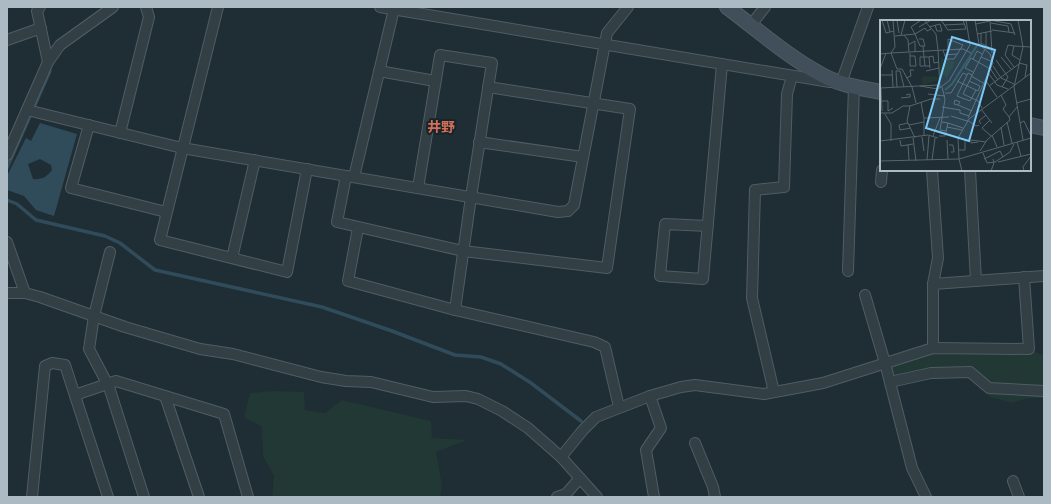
<svg xmlns="http://www.w3.org/2000/svg" width="1051" height="504" font-family="Manrope,'Noto Sans JP',sans-serif">
<rect width="100%" height="100%" fill="#1f2d35"/>
<g fill="#223834">
<path d="M933,348L1029,349L1044,356V398H1029L1012,403L990,397L970,378L941,373L890,382L885,363Z"/>
<path d="M274,391L304,392L305,410L325,413L342,400L431,421L432,438L467,440L436,452L442,485L440,497H272L274,476L263,456L262,427L244,417L250,393Z"/>
</g>
<path fill="#304c5a" fill-rule="evenodd" d="M40,123L77,134L54,216L36,210L24,196L7,190V176L26,138L31,141ZM40,159L51,165L52,170C47,177 41,180 33,179L28,164Z"/>
<g fill="none" stroke-linecap="round" stroke-linejoin="round">
<g stroke="#304c5a" stroke-width="3.5">
<path d="M7,168L50,71"/>
<path d="M7,200L17,204L36,220L105,236L120,243L155,270L322,307L392,331L455,355L481,357L501,364L531,383L581,421"/>
</g>
<g stroke="#505d64" stroke-width="12">
<g id="street">
<path d="M40,7L37,11L48,62"/>
<path d="M218,7L160,240L287,272L307,169"/>
<path d="M380,7L830,82"/>
<path d="M751,25L765,7"/>
<path d="M7,40L41,28"/>
<path d="M379,71L435,81"/>
<path d="M841,83L868,7"/>
<path d="M27,110L182,148L558,212L568,211L574,205L607,33L628,7"/>
<path d="M89,125L71,188L166,212"/>
<path d="M120,133L149,17L146,7"/>
<path d="M479,142L583,157"/>
<path d="M7,155L48,62L60,45L113,7"/>
<path d="M932,170L938,258L933,284"/>
<path d="M970,170L976,281"/>
<path d="M346,176L337,222L463,251L607,268L630,109L488,87"/>
<path d="M354,177L394,9"/>
<path d="M881,182L882,170"/>
<path d="M418,188L440,55L492,63L471,197L455,310"/>
<path d="M708,226L665,224L660,276L703,279L722,64"/>
<path d="M358,228L348,281L455,310L594,342L605,347L619,407"/>
<path d="M7,242L25,293"/>
<path d="M110,252L94,316L89,349L109,387L144,497"/>
<path d="M232,258L255,160"/>
<path d="M848,271L854,86"/>
<path d="M7,293H25L40,297L125,327L200,349L233,354L321,377L346,381L371,382L433,397L466,396L478,399L502,411L528,428L561,457L597,497"/>
<path d="M865,295L885,363L912,468L926,497"/>
<path d="M933,348V284L1044,276"/>
<path d="M890,382L931,373L970,372L989,388L1044,391"/>
<path d="M774,392L752,298L755,190L784,187L787,94L792,76"/>
<path d="M75,395L116,381L224,414L248,497"/>
<path d="M165,396L199,497"/>
<path d="M650,396L661,428L646,450L654,497"/>
<path d="M695,443L713,487L715,497"/>
<path d="M561,457L583,430L596,417L650,396L681,387L695,385L764,394L823,383L933,348L1029,349L1024,277"/>
<path d="M1013,481L1019,497"/>
<path d="M32,497L45,366L52,363L65,365L108,497"/>
<path d="M557,497L566,494L580,478"/>
</g>
</g>
<g stroke="#505d64" stroke-width="16">
<g id="secondary">
<path d="M727,7C758,30 788,57 822,75C840,85 861,88 881,92"/>
<path d="M1030,125L1044,128"/>
</g>
</g>
<use href="#street" stroke="#323f45" stroke-width="10"/>
<use href="#secondary" stroke="#404f59" stroke-width="14"/>
</g>
<g text-anchor="middle" stroke-width="4" stroke-linejoin="round" paint-order="stroke">
<g font-size="14" font-weight="bold" fill="#d26f58" stroke="#18242a">
<text x="441" y="132">井野</text>
</g>
</g>
<g transform="translate(880 20)">
<rect width="151" height="151" fill="#1f2d35"/>
<path d="M61,38L75,42L66,59V56L58,54ZM44,56L59,57V60L40,66L43,64L41,59Z" fill="#223834"/>
<path fill="none" stroke="#304c5a" stroke-width="2" d="M65,70L72,64L98,24"/>
<path fill="none" stroke="#57656e" stroke-width="1" d="M2,0L6,13L14,11M7,0L10,12M17,0L19,13M44,0L56,14L58,30M61,0L68,10L86,9L83,0M110,0L131,4L135,15M110,0L112,33M138,0L143,27L134,67L143,120M111,3L128,6L129,12M96,4L110,1M64,5L84,4M39,7L51,0M49,7L60,4L62,11H57L55,5M112,10L135,13M106,12V26M101,13V26M97,14L112,11M21,15L25,0M24,15L28,20L29,32M15,16L35,14L31,7L41,0M39,19H43L45,26H43M101,23L112,29M28,25L35,21V32M134,26L151,27M58,30L60,68M63,30L66,39H74L83,25L68,19V30M30,33V46H36L35,36H30M0,34L11,33L15,27L13,0M64,35L77,34M44,37L43,26H40L35,14L45,8L47,11L51,9M44,37H40V46H45M49,37H44L45,46H50M101,37L113,42M121,37L131,49M93,39L97,31L102,34M116,40L128,57L122,67M139,43L147,45L145,57M113,46L121,58L134,64M134,47L125,35L128,25L134,26L132,35L140,40M50,48L49,37L53,36L54,43L59,42M0,49L6,33M12,50L13,67M111,50L118,60M46,51L59,48M93,52L85,48L91,38L112,50M109,54L117,65L128,69M0,55H13M92,55L88,53L77,76L90,81L96,70M91,56L105,64M26,58L31,56L30,50H34M77,61L98,71L100,66L89,61M106,61L117,77M40,66L58,69L69,61L90,25L86,0M109,66L139,44M17,67L16,51H20L24,67M62,67L65,79L60,110L66,111M0,68L59,65M1,68L2,91M65,73H71L83,53L87,55M48,74L65,76M121,75L126,85L123,89L129,97M21,78L30,77V74L26,75M0,81H8V91L13,88M41,82L44,99V116M36,83L32,67L22,49H17L11,33L83,29L91,33M136,83L151,79M78,85L80,82L75,80L74,84L78,85L92,91M62,87L80,90V93L89,96M102,88L98,81L83,74L105,29M101,89L112,103M0,93H12L23,86H30M5,94L11,104V121M71,96L87,101M44,98L69,97M88,98L113,43L110,34L99,24L95,0M87,100L96,106L99,105M110,100L102,108L111,116M127,102L132,123M28,103L19,105L20,110L31,108M68,103L83,108M140,103L144,101L151,116M101,104L99,101L106,95M29,105L44,102M67,107L82,110M121,107L124,125M112,115L117,127M53,116L60,98M59,116H65L68,103L62,102M42,117L44,131M33,118L36,141M35,118L27,101L30,86L51,79H60M20,120L21,126L33,124M67,120L68,139M0,121L48,115L58,118M98,122L91,123V120L106,122M137,122L141,136M28,125L29,140M69,125H73L74,132H71M78,130H85V120M100,131L107,120L130,100L129,97L137,87M103,133L107,143L115,142L130,132L134,124M79,139L78,118L89,99L151,53M79,139L82,151M104,139L120,131L123,137M47,140L49,116M52,140L55,118M0,141L79,139L151,118M118,142L151,134M111,151L114,143L113,139M144,151L143,147L151,136"/>
<path fill="#7ccaf7" fill-opacity="0.15" stroke="#7ccaf7" stroke-width="2" d="M72,17L115,30L89,121L46,108Z"/>
<rect width="151" height="151" fill="none" stroke="#acbac3" stroke-width="2"/>
</g>
<rect width="1051" height="504" fill="none" stroke="#acbac3" stroke-width="16"/>
</svg>
